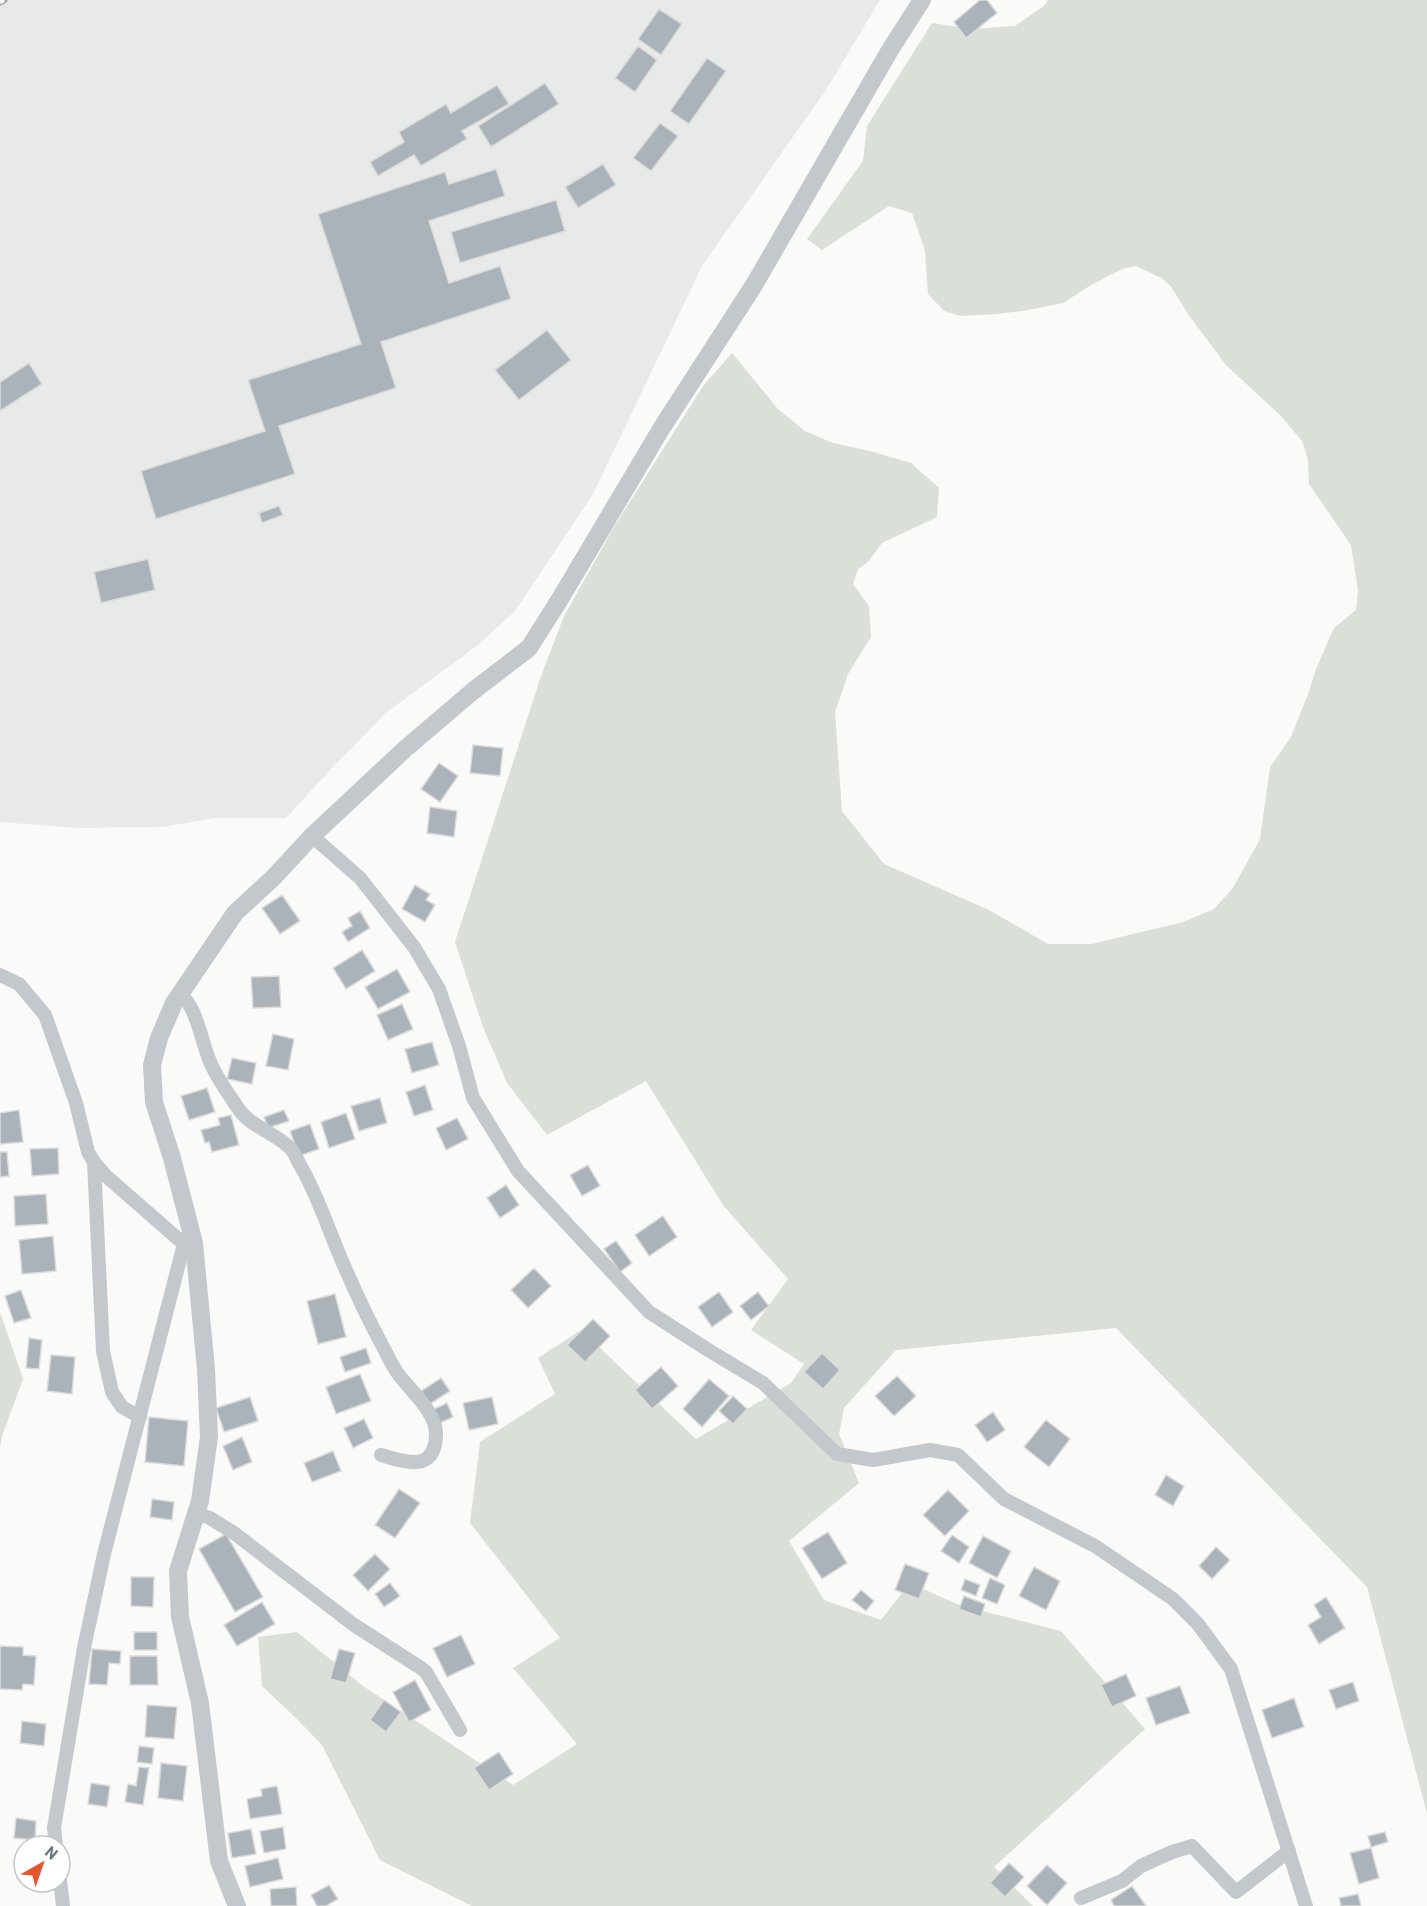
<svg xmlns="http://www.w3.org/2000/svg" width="1427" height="1906" font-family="Barlow,sans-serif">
<rect width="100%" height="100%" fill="#fafaf8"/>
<path fill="#e8e9e9" d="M0,0H880L826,90L702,266L593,494L515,611L478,645L387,712L334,766L286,818H215L163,827L79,828L0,822Z"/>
<g fill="#dadfd7">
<path d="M1048,0H1427V1813L1367,1587L1116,1328L896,1350L844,1408L839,1434L859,1483L789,1541L824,1600L881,1620L910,1583L959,1605L1061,1631L1145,1729L994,1867L1033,1906H472L380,1860L322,1745L296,1718L262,1686L258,1637L297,1632L363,1686L513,1785L577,1744L513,1668L560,1638L470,1523L480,1442L555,1394L538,1358L581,1330L696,1439L791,1383L804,1364L751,1330L788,1279L723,1205L646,1081L547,1135L507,1083L483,1027L455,942L540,679L564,616L614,527L703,386L732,353L778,409L805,431L833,443L870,451L911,463L939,488L937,517L882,543L868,562L858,569L853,584L869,606L871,637L848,674L835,712L842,811L884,864L989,910L1048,944H1092L1183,922L1214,909L1233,888L1260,839L1270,767L1291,737L1308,694L1316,669L1334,628L1356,610L1358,590L1351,545L1309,484L1308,460L1302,441L1281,416L1226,365L1188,314L1170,285L1161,278L1136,266L1122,269L1091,285L1063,303L1023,311L996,314L961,316L944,311L928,294L925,251L912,213L889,206L822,250L807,239L863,161L867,126L932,23L970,29L1015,26L1044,6Z"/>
<path d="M0,1312L23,1379L2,1436L0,1448Z"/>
</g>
<g fill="#aab3b9" stroke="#dcdcda" stroke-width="1.5">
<path d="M980,0H987L997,13L966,38L954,22Z"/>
<path d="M659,9L682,24L661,55L638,39Z"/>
<path d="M638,46L657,60L635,92L615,78Z"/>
<path d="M707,58L726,71L689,124L670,111Z"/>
<path d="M545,83L559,104L491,147L478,126Z"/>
<path d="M497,85L509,104L462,131L467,139L421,166L414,155L378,176L370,162L404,142L399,132L446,104L451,113Z"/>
<path d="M660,123L678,136L651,171L633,158Z"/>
<path d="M603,164L616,185L578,208L565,187Z"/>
<path d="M496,169L505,196L429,221L449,283L500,266L511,299L381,342L396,388L279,426L295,474L156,519L141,471L265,431L248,380L361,344L318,214L445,172L449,184Z"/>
<path d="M556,200L565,231L460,263L451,232Z"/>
<path d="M547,330L571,360L519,400L495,370Z"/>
<path d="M29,363L42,384L0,411V382Z"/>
<path d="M279,506L283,515L262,523L259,513Z"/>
<path d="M148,559L155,590L101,603L94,572Z"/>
<path d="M473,745L503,748L500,776L470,773Z"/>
<path d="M439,763L458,776L440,802L421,789Z"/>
<path d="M430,807L457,811L454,837L427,833Z"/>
<path d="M415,885L430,894L426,900L435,905L425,922L402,909Z"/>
<path d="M282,895L300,921L280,934L262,908Z"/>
<path d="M360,911L370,928L348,942L342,932L352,926L348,918Z"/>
<path d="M362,950L375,971L346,989L333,968Z"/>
<path d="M397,969L410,992L378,1009L365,987Z"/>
<path d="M279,976L281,1007L253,1008L251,977Z"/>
<path d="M402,1004L413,1029L388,1040L377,1015Z"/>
<path d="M273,1034L294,1039L288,1070L266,1066Z"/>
<path d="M432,1042L439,1065L412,1073L405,1049Z"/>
<path d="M232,1058L256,1063L252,1084L227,1079Z"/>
<path d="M425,1085L433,1110L414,1116L406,1092Z"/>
<path d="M207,1088L215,1112L189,1120L181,1096Z"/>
<path d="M380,1098L387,1123L359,1131L351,1106Z"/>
<path d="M19,1110L23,1142L0,1144V1113Z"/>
<path d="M284,1110L289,1121L268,1128L264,1117Z"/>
<path d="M346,1113L355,1139L329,1148L321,1122Z"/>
<path d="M231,1115L239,1145L212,1152L209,1142L205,1143L201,1130L220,1125L218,1118Z"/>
<path d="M457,1118L468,1139L446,1150L436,1128Z"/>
<path d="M310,1124L319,1149L299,1156L290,1131Z"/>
<path d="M58,1148L59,1174L32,1176L30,1149Z"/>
<path d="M0,1152H7L9,1176L0,1177Z"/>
<path d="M588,1165L600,1186L582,1196L570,1175Z"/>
<path d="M506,1185L519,1205L500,1218L487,1198Z"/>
<path d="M46,1194L48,1224L15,1226L14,1196Z"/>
<path d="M663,1216L677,1237L649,1256L635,1235Z"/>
<path d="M53,1236L56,1271L22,1274L19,1240Z"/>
<path d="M616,1241L632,1263L620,1272L604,1249Z"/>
<path d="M534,1268L551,1286L528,1308L511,1290Z"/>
<path d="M21,1290L31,1318L14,1323L5,1296Z"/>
<path d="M719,1292L733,1312L712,1327L698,1307Z"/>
<path d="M758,1292L769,1306L751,1320L740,1306Z"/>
<path d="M335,1294L346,1337L318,1344L307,1301Z"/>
<path d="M593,1319L610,1336L585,1362L567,1345Z"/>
<path d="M29,1338L42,1340L39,1369L26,1368Z"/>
<path d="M366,1348L371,1363L345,1372L340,1357Z"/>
<path d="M822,1353L840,1370L823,1389L804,1372Z"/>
<path d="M51,1355L75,1357L72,1394L47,1391Z"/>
<path d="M661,1367L678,1386L652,1409L635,1390Z"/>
<path d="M360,1374L371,1401L336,1414L326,1387Z"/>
<path d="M897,1376L916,1396L894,1416L875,1396Z"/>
<path d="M441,1378L450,1391L430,1404L421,1391Z"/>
<path d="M709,1379L729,1396L702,1427L683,1409Z"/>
<path d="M733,1396L747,1409L733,1424L719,1411Z"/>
<path d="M250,1397L258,1421L224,1432L216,1408Z"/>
<path d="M492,1397L498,1424L469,1430L463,1403Z"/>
<path d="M447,1403L453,1417L440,1423L434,1409Z"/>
<path d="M993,1412L1005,1430L987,1442L975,1425Z"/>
<path d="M149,1417L188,1421L184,1466L145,1462Z"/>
<path d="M364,1419L373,1438L353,1448L344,1428Z"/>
<path d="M1046,1420L1070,1439L1049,1467L1024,1447Z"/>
<path d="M242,1437L252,1462L233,1470L223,1446Z"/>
<path d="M333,1451L341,1471L312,1482L304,1463Z"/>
<path d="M1166,1475L1184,1486L1173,1506L1155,1495Z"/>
<path d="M399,1489L420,1503L395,1538L375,1525Z"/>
<path d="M948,1490L969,1511L945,1536L923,1515Z"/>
<path d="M152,1499L174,1502L172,1520L150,1517Z"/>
<path d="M828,1532L847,1563L822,1579L802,1548Z"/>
<path d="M226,1534L263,1597L235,1612L199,1549Z"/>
<path d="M952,1535L969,1547L959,1563L941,1551Z"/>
<path d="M983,1536L1011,1551L997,1578L969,1563Z"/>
<path d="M1216,1547L1230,1560L1212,1579L1199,1566Z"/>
<path d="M375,1554L390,1569L368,1591L353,1575Z"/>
<path d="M905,1564L929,1573L919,1599L895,1590Z"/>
<path d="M1034,1567L1060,1581L1046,1610L1019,1596Z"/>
<path d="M131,1577H154L153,1607L131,1606Z"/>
<path d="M990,1578L1005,1585L997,1604L982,1598Z"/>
<path d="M965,1579L980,1585L976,1596L961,1590Z"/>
<path d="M390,1583L400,1596L384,1607L375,1594Z"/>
<path d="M861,1590L874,1601L866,1611L852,1600Z"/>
<path d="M964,1596L985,1604L981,1617L959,1609Z"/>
<path d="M1326,1597L1345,1628L1319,1644L1308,1625L1321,1617L1314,1605Z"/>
<path d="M262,1602L275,1624L237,1646L224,1625Z"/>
<rect x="134" y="1632" width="23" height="18"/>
<path d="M461,1635L475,1664L447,1677L433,1648Z"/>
<path d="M0,1646L23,1647V1655L36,1656L34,1685L23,1684L22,1690L0,1689Z"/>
<path d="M92,1649L121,1651L120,1664L109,1663L107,1685L89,1684Z"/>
<path d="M339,1649L355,1653L346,1683L330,1679Z"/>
<path d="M130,1656H157L158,1685H130Z"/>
<path d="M1126,1674L1136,1696L1112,1707L1101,1685Z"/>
<path d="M415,1680L431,1710L409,1722L393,1692Z"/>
<path d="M1353,1682L1359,1701L1336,1709L1329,1690Z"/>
<path d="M1180,1686L1190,1713L1156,1725L1146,1698Z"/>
<path d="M1294,1698L1304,1727L1272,1738L1262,1710Z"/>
<path d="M384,1700L401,1712L386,1732L370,1720Z"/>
<path d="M147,1705L177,1707L174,1739L145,1737Z"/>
<path d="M22,1721L46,1724L44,1746L20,1743Z"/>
<path d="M139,1746L154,1748L152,1764L137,1762Z"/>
<path d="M499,1752L513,1774L489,1790L474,1768Z"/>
<path d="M161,1763L187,1766L183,1801L158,1798Z"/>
<path d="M139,1767L149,1768L143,1805L125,1802L128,1784L136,1786Z"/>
<path d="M91,1783L110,1786L107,1807L88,1804Z"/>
<path d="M277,1786L282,1814L250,1819L247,1799L262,1796L261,1789Z"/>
<path d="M16,1818L36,1821L35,1840L14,1838Z"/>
<path d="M283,1827L286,1849L264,1853L260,1831Z"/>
<path d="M251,1829L256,1854L232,1858L228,1833Z"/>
<path d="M1385,1832L1388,1842L1371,1847L1368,1836Z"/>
<path d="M1371,1848L1379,1878L1359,1884L1350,1853Z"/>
<path d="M278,1858L283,1879L250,1887L245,1866Z"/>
<path d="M1009,1863L1024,1877L1005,1897L990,1883Z"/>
<path d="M1047,1865L1067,1883L1047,1905L1027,1886Z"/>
<path d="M329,1885L338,1899L326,1906H317L311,1895Z"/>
<path d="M1132,1886L1146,1906H1114L1111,1900Z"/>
<path d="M296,1887L297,1906H271L270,1889Z"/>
<path d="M1358,1894L1361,1906H1341L1339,1898Z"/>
</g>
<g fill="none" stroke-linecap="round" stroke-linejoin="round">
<g stroke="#c3c8cc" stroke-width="14">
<path d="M312,836L360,878L414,947L439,989L459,1046L473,1098L518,1171L649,1312L705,1348L763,1383L837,1454L873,1460L930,1450L958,1455L1004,1499L1095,1546L1173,1599L1198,1624L1231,1669L1306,1906"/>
<path d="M0,975L19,984L45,1015L76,1103L88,1152L94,1162L106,1176L184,1244L191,1243"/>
<path d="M180,994C197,1006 202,1045 211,1064C218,1080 230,1096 240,1111C252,1127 277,1134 291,1149C295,1153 297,1160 300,1165C318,1195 328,1229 342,1261C354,1289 367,1317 381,1343C387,1354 392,1366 399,1375C411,1391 438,1414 436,1436C434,1473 405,1462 381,1455"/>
<path d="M94,1162L103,1351L112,1392L122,1407L140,1417"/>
<path d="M196,1513L210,1518L234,1533L354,1625L421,1668L426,1672L460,1730"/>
<path d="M56,1846L54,1828L84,1648L104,1554L184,1244"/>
<path d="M60,1880L63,1906"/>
<path d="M1081,1898L1122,1881L1141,1866L1172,1852L1192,1846L1236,1892L1289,1851"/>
</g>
<path stroke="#c3c8cc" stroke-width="18" d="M237,1906L219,1861L200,1703L180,1617L178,1571L200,1501L209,1437L206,1369L194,1243L172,1158L154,1102L152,1065L159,1038L174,1003L235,913L273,878L312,836L405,749L473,691L529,648L560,599L661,429L754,285L890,50L922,0"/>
<g stroke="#a2aab0" stroke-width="7">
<path id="rail" d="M0,2L4,0"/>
</g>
<use href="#rail" stroke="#fff" stroke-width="4.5" stroke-dasharray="14" stroke-linecap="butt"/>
</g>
<g transform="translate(42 1864) rotate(40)"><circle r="28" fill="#ffffff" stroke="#c1c8cd" stroke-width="1.5"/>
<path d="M0-4.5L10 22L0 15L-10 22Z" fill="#e4572e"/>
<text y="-9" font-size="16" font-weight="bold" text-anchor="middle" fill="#657683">N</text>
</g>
</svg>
